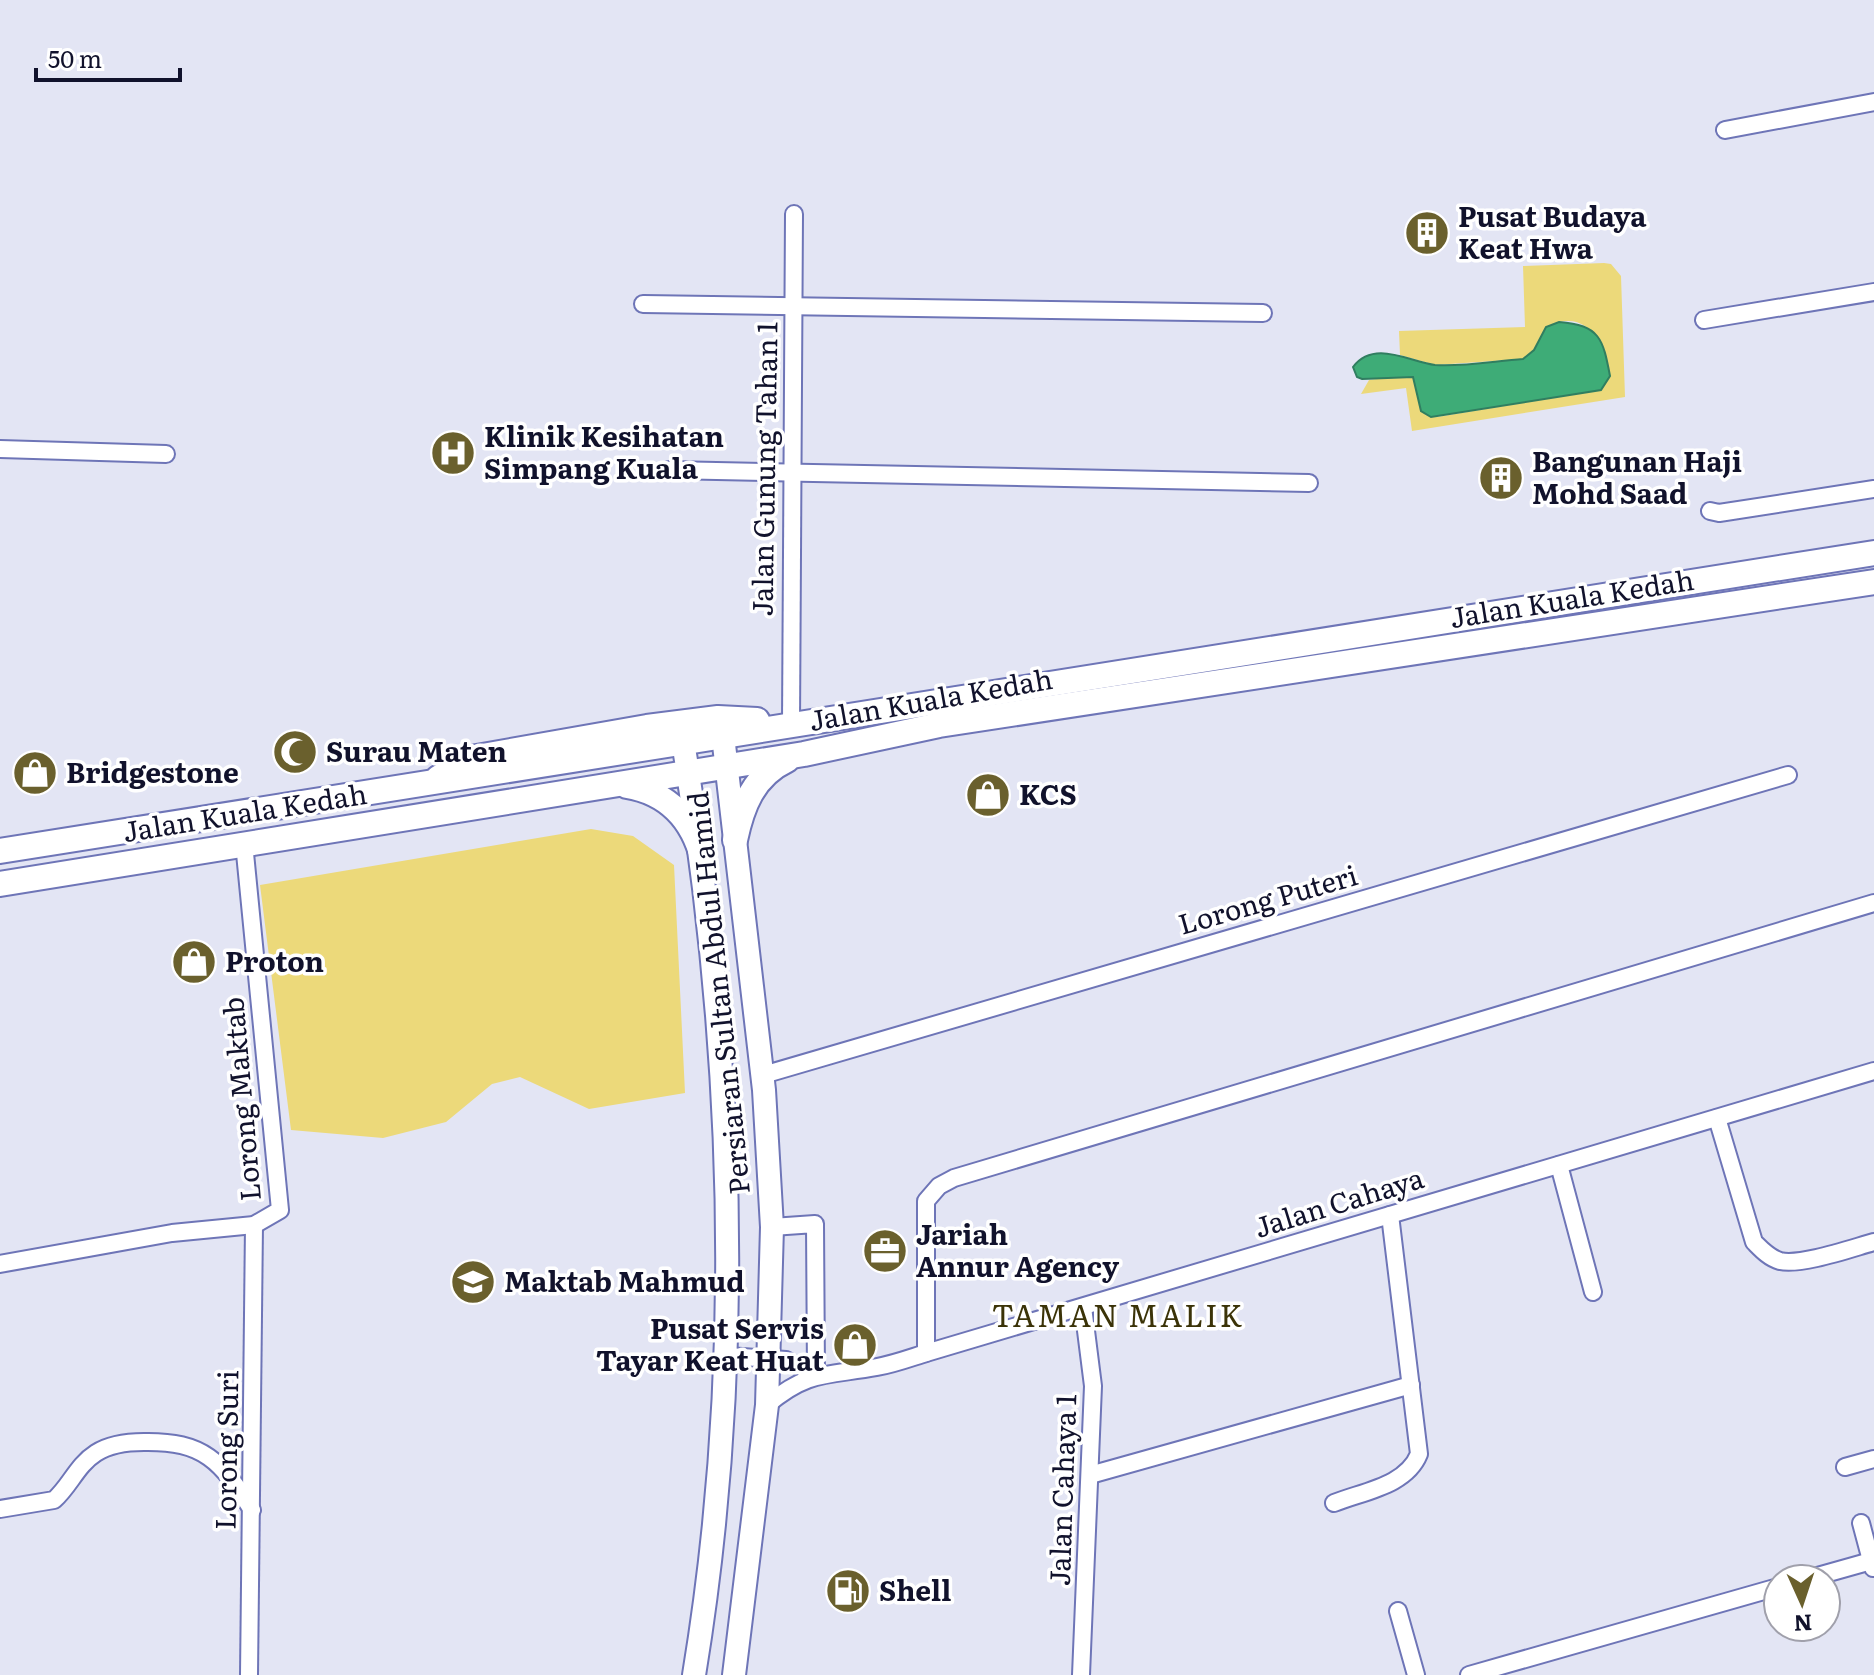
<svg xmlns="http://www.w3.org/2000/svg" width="1874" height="1675" font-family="Literata,serif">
<rect width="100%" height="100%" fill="#e3e5f4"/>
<g fill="#ecd97a">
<path d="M1604,263L1611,264L1621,276L1625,397L1412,431L1406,388L1361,394L1369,380L1408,375L1416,380L1437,417L1601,390L1610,376C1604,344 1588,306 1546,327L1534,350L1523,359L1435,365L1400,355L1399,331L1525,327L1523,266Z"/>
<path d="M591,829L633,836L674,865L685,1093L589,1109L520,1077L492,1084L446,1122L383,1138L291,1130L260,885Z"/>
</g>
<path fill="#3eac77" stroke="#307e60" stroke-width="2" d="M1559,322C1600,325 1603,339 1610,376L1601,390L1431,417L1421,411L1413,377L1362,379L1357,377L1353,367C1374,339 1410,362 1435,365C1463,367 1495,361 1523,359L1534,350L1546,327Z"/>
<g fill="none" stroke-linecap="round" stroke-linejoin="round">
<g stroke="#6e75b7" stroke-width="20">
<g id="minor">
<path d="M1725,130L1874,102"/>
<path d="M643,304L1263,313"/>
<path d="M1704,320L1874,292"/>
<path d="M0,449L166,454"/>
<path d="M669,470L1309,483"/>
<path d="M1710,511L1719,513L1874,489"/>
<path d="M791,724L794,214"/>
<path d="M763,1075L1788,775"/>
<path d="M1717,1118L1754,1242C1761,1249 1769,1258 1780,1261C1801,1266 1852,1248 1874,1242"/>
<path d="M1559,1165L1593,1292"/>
<path d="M772,1227L815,1224L816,1374"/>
<path d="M0,1264L172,1233L254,1225L280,1210L244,843"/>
<path d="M926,1353V1201L939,1186L954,1178L1874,903"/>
<path d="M728,1356L786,1360L816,1374"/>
<path d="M767,1405C808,1370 828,1376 877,1367C894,1364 910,1358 926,1353L1874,1071"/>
<path d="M1845,1467L1874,1459"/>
<path d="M1090,1475L1411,1385"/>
<path d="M1334,1503C1364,1491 1406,1486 1419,1454L1390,1215"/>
<path d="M0,1509L54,1500C70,1486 77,1465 96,1453C110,1444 127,1442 144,1442C204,1441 221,1461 252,1510"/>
<path d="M1861,1523L1873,1568"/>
<path d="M1807,1579L1871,1561"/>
<path d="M1398,1611L1416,1675"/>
<path d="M249,1675L254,1225"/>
<path d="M1081,1675L1093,1386L1083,1307"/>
<path d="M1469,1675L1778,1587"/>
</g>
</g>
<g stroke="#6e75b7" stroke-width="26">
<g id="secondary">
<path d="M723,736L764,1090L772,1227L767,1405L734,1675"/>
<path d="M683,742C734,1051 745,1366 694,1675"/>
</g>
</g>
<g stroke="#6e75b7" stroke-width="28">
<g id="primary">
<path d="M438,778L471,758L647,727L718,718L757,720"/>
<path d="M627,786C669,793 693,820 703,860"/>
<path d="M735,840C742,807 753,776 787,760"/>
<path d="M0,851L1874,553"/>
<path d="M0,884L804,754L939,725L1874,582"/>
</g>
</g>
<use href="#minor" stroke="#fff" stroke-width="16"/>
<use href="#secondary" stroke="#fff" stroke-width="22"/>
<use href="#primary" stroke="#fff" stroke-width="24"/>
</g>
<defs>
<g id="building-disc" transform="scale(2.3)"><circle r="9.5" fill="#6a602d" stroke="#fff"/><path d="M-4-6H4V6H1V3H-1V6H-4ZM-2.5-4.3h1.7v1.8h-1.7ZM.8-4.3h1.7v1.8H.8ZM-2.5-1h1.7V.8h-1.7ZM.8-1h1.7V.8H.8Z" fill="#fff"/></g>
<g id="hospital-disc" transform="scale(2.3)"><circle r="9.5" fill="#6a602d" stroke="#fff"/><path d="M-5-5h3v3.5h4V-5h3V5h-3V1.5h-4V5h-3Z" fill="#fff"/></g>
<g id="mosque-disc" transform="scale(2.3)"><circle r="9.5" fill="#6a602d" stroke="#fff"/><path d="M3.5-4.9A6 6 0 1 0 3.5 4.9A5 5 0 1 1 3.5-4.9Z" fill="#fff"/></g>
<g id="shop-disc" transform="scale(2.3)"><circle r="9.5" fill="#6a602d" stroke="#fff"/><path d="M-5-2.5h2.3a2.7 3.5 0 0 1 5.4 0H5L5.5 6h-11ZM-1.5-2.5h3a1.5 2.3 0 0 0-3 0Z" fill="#fff"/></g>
<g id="office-disc" transform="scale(2.3)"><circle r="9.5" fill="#6a602d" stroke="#fff"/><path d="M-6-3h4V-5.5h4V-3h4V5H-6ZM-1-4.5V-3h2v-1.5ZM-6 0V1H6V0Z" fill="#fff"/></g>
<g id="school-disc" transform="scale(2.3)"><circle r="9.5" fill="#6a602d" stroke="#fff"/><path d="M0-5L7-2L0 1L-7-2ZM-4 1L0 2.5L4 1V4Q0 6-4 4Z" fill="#fff"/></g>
<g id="fuel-disc" transform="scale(2.3)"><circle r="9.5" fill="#6a602d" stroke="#fff"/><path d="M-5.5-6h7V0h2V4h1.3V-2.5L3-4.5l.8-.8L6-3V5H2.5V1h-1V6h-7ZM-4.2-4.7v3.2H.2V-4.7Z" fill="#fff"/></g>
</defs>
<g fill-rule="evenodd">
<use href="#building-disc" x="1427" y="233"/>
<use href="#hospital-disc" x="453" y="453"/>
<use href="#building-disc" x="1501" y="478"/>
<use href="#mosque-disc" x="295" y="752"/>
<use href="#shop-disc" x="35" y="773"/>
<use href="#shop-disc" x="988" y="795"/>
<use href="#shop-disc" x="194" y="962"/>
<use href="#office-disc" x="885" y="1251"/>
<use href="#school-disc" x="473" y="1282"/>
<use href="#shop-disc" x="855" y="1345"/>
<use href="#fuel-disc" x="848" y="1591"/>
</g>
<g text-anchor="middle" stroke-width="7" stroke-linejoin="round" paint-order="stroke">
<g font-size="28" font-weight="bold" fill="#11122c" stroke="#fff" text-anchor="start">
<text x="1458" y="227">Pusat Budaya<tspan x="1458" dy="32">Keat Hwa</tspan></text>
<text x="484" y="447">Klinik Kesihatan<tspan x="484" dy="32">Simpang Kuala</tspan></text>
<text x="1532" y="472">Bangunan Haji<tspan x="1532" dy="32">Mohd Saad</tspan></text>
<text x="326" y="762">Surau Maten</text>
<text x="66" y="783">Bridgestone</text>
<text x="1019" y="805">KCS</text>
<text x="225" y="972">Proton</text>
<text x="916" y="1245">Jariah<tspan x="916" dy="32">Annur Agency</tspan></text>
<text x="504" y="1292">Maktab Mahmud</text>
<text x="824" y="1339" text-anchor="end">Pusat Servis<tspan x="824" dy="32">Tayar Keat Huat</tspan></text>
<text x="879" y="1601">Shell</text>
</g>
<g font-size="28" fill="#11122c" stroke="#fff">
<text transform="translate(765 469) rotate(-89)" y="10">Jalan Gunung Tahan 1</text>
<text transform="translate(1572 599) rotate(-9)" y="10">Jalan Kuala Kedah</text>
<text transform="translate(931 700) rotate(-10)" y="10">Jalan Kuala Kedah</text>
<text transform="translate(245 813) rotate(-9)" y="10">Jalan Kuala Kedah</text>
<text transform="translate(1268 900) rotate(-16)" y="10">Lorong Puteri</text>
<text transform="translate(719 993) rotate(-96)" y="10">Persiaran Sultan Abdul Hamid</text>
<text transform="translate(242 1099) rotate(-95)" y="10">Lorong Maktab</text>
<text transform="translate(1339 1203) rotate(-17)" y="10">Jalan Cahaya</text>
<text transform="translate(227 1450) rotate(-89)" y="10">Lorong Suri</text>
<text transform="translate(1063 1490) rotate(-88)" y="10">Jalan Cahaya 1</text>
</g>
<g font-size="30" letter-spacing="2" fill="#3b3308" stroke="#fff">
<text x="1118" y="1327">TAMAN MALIK</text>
</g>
</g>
<g transform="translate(1802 1603) rotate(177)"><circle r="38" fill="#ffffff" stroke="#a0a0ab" stroke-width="2"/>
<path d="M0-6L14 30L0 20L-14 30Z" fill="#6a602d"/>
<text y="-12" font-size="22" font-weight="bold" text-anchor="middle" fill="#11122c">N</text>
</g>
<path d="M36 68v12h144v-12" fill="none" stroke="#11122c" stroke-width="4"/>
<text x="48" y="68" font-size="24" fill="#11122c" stroke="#ffffff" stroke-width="6" paint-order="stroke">50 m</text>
</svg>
